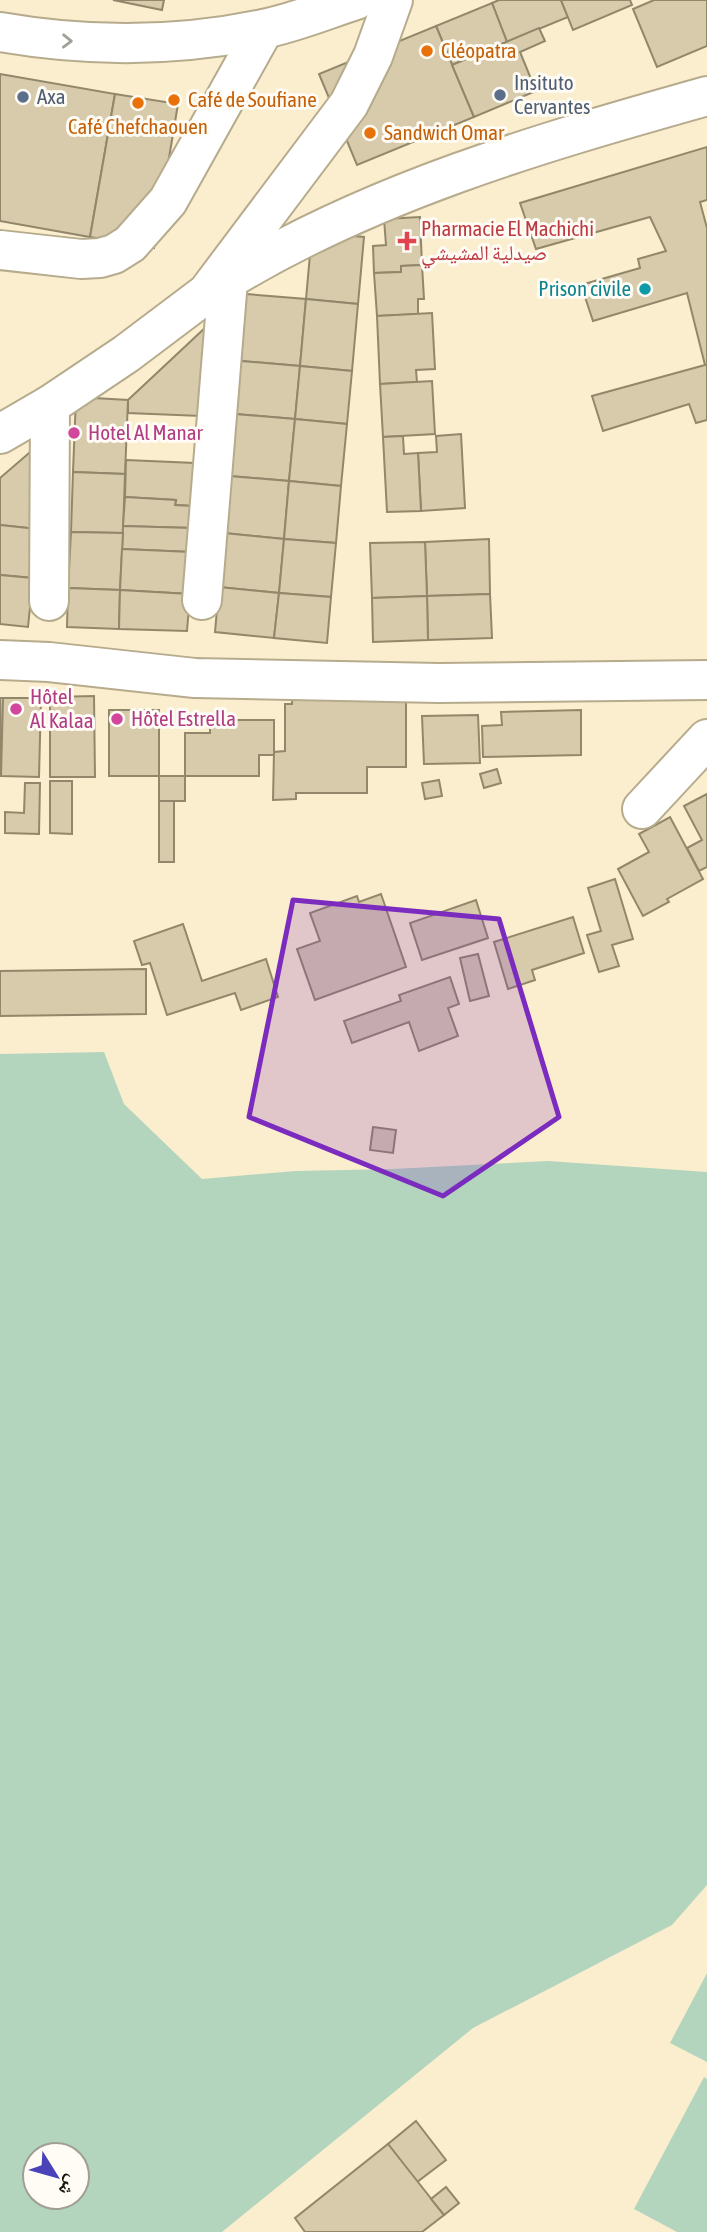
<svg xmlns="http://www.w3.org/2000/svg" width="707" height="2232" font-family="'Asap Condensed','Noto Naskh Arabic',sans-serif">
<rect width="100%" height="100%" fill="#faeece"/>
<g fill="#b4d5bd" fill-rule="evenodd">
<path d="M104,1052L124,1104L202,1179L295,1171L393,1169L548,1161L707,1172V1885L672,1925L473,2028L222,2232H0V1054ZM35,2155H77V2197H35Z"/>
<path d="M707,1973V2062L670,2043Z"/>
<path d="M704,2077L707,2079V2232H677L634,2209Z"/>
</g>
<g fill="#d7cbac" stroke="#92876a" stroke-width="2">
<path d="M113,0H164L162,10Z"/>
<path d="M499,0H561L568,17L507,42L492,3Z"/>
<path d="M561,0H630L632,5L573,30Z"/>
<path d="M654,0H707V46L657,67L633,9Z"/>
<path d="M492,3L507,42L452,65L436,26Z"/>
<path d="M436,26L474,117L357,165L319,74Z"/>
<path d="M539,28L545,41L520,52L536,91L474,117L452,65Z"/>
<path d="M0,74L115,94L90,237L0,221Z"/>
<path d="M115,94L178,104L154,248L90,237Z"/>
<path d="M707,147V200L700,202L707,228V420L696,423L689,404L603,431L592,396L705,365L687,293L593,321L581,285L640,268L638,259L666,251L650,217L536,249L520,203Z"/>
<path d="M420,217L422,265L401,266V272L374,273L373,246L386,245L384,219Z"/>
<path d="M312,232L364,237L358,304L306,299Z"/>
<path d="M422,265L424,299H418V314L377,316L374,273L401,272V266Z"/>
<path d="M246,294L306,299L300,366L241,361Z"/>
<path d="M306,299L358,304L352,371L300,366Z"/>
<path d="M432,313L435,369L416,370L417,382L380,384L377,316Z"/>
<path d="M207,326L201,416L128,413V400Z"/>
<path d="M241,361L300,366L295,419L235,414Z"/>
<path d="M300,366L352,371L347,424L295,419Z"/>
<path d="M432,381L435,434L383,437L380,384Z"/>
<path d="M76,397L128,400L125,474L73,472Z"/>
<path d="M235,414L295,419L289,481L229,476Z"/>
<path d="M295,419L347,424L341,486L289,481Z"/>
<path d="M461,434L465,508L421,511L418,453L437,452L436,436Z"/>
<path d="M403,436L404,454L418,453L421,511L387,512L383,437Z"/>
<path d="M43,441L37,529L0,525V478Z"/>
<path d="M126,460L195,463L193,506L175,505L176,500L125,497Z"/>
<path d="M73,472L125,474L123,533L71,532Z"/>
<path d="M229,476L289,481L284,539L224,533Z"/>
<path d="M289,481L341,486L336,543L284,539Z"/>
<path d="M125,497L176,500L175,505L193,506L192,528L123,526Z"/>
<path d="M0,525L37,529L33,578L0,575Z"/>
<path d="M123,526L192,528L191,552L122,549Z"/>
<path d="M71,532L123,533L120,590L68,588Z"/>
<path d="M224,533L284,539L279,593L219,587Z"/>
<path d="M284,539L336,543L331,597L279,593Z"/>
<path d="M489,539L490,594L427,596L425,542Z"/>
<path d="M425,542L427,596L372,598L370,543Z"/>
<path d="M122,549L191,552L190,594L120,590Z"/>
<path d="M0,575L33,578L28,627L0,624Z"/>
<path d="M219,587L279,593L274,638L215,632Z"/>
<path d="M68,588L120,590L119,629L67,627Z"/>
<path d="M120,590L190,594L187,631L119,629Z"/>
<path d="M279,593L331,597L327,643L274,638Z"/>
<path d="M490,594L492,638L428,640L427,596Z"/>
<path d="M427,596L428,640L373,642L372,598Z"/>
<path d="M94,696L95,777H50V697Z"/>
<path d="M0,698H3L1,776H0Z"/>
<path d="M3,698H41L39,777L1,776Z"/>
<path d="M292,699H406V767H367V793H296V799L273,800L274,752L285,751V704H292Z"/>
<rect x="109" y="710" width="50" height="66"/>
<path d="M581,710V755L483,757L482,726L502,725L501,712Z"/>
<path d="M478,715L480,763L424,764L422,716Z"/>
<path d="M227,720H274V755H259V776H185V733H210V727H227Z"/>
<path d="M497,769L501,783L484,788L480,774Z"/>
<rect x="159" y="776" width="26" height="25"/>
<path d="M439,780L442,796L425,799L422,783Z"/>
<path d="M50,781H72V834L50,833Z"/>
<path d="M25,783H40L39,834L5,833V812L24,813Z"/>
<path d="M707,794V867L699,871L687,848L702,840L684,806Z"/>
<rect x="159" y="801" width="15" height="61"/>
<path d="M670,817L703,879L667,899L669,902L643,916L618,869L649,852L639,834Z"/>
<path d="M615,879L633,939L612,945L619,966L599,972L587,935L601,931L588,888Z"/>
<path d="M381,894L406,967L315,1000L297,949L320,941L310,913L357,896L359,902Z"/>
<path d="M476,900L488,938L422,960L410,923Z"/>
<path d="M573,917L584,953L532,970L535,980L508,989L494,942Z"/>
<path d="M183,924L202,981L266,959L278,997L241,1010L235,993L167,1015L150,963L142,965L134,941Z"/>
<path d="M478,954L489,996L470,1001L460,958Z"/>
<path d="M146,969V1014L0,1016V971Z"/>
<path d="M450,977L459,1004L448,1008L458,1036L419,1051L409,1022L352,1043L344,1021L401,1001L399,995Z"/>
<path d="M373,1127L396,1130L393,1153L370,1150Z"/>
<path d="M416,2121L446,2160L417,2182L388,2144Z"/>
<path d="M388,2144L444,2215L422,2232H305L295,2218Z"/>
<path d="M446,2187L459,2203L444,2215L431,2199Z"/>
</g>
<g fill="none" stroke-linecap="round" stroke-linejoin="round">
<g stroke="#b7ab8d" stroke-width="42">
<g id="minor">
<path d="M0,250L81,259L100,258L114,254L130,244L168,201L264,29"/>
<path d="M221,284C370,192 540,143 707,96"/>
<path d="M0,434L50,405L126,354L207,293L349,104L373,56L393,0"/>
<path d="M202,600L228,280"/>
<path d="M49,601L50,405"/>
<path d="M0,660L49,662L195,678L439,683L707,680"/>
<path d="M642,809L707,739"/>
</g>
</g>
<g stroke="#b7ab8d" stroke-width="42">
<path id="tertiary" d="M0,32C86,47 177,47 263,29C294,23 325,10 356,0"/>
</g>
<use href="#minor" stroke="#fff" stroke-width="38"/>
<use href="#tertiary" stroke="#fff" stroke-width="38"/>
</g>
<defs><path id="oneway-chevron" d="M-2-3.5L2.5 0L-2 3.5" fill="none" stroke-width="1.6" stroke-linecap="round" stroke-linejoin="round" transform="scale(1.75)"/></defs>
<use stroke="#a2a09b" href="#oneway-chevron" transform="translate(67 41) rotate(1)"/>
<path fill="#7b2cbf" fill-opacity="0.2" stroke="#7b2cbf" stroke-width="5" stroke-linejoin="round" d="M293,900L499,919L559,1117L443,1196L249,1117Z"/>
<g fill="#e8710a" stroke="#fefcf5" stroke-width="2.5">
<circle cx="427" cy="51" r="7"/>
<circle cx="174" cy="100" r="7"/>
<circle cx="138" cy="103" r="7"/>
<circle cx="370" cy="133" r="7"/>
</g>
<g fill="#5c6f8a" stroke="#fefcf5" stroke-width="2.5">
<circle cx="500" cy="95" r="7"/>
<circle cx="23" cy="97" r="7"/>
</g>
<path fill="#e0444e" stroke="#fefcf5" stroke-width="2.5" d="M403.5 230.5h7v7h7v7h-7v7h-7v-7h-7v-7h7z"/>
<circle fill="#0f9aa8" stroke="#fefcf5" stroke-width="2.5" cx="645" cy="289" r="7"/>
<g fill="#d1479c" stroke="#fefcf5" stroke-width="2.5">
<circle cx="74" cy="433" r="7"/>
<circle cx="16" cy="709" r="7"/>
<circle cx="117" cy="719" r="7"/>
</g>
<g text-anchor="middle" stroke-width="6" stroke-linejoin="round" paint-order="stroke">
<g font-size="21" fill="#c56008" stroke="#fefcf5" text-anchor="start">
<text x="441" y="58">Cléopatra</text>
<text x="188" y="107">Café de Soufiane</text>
<text x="138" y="134" text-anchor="middle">Café Chefchaouen</text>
<text x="384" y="140">Sandwich Omar</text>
</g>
<g font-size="21" fill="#4e5e75" stroke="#fefcf5" text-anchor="start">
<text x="514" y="90">Insituto<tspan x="514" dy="24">Cervantes</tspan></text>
<text x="37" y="104">Axa</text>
</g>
<g font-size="21" fill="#be3a42" stroke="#fefcf5" text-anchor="start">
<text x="421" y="236">Pharmacie El Machichi<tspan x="421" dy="24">صيدلية المشيشي</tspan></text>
</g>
<g font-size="21" fill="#0d838f" stroke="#fefcf5" text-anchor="end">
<text x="631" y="296">Prison civile</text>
</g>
<g font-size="21" fill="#b23c85" stroke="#fefcf5" text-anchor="start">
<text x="88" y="440">Hotel Al Manar</text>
<text x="30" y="704">Hôtel<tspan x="30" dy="24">Al Kalaa</tspan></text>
<text x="131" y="726">Hôtel Estrella</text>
</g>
</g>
<g transform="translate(56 2176) rotate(127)"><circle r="33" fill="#fefcf5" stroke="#a19e95" stroke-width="2"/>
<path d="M0-5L12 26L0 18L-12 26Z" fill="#4942b9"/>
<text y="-10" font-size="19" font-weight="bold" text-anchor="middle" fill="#161106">ش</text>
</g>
</svg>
